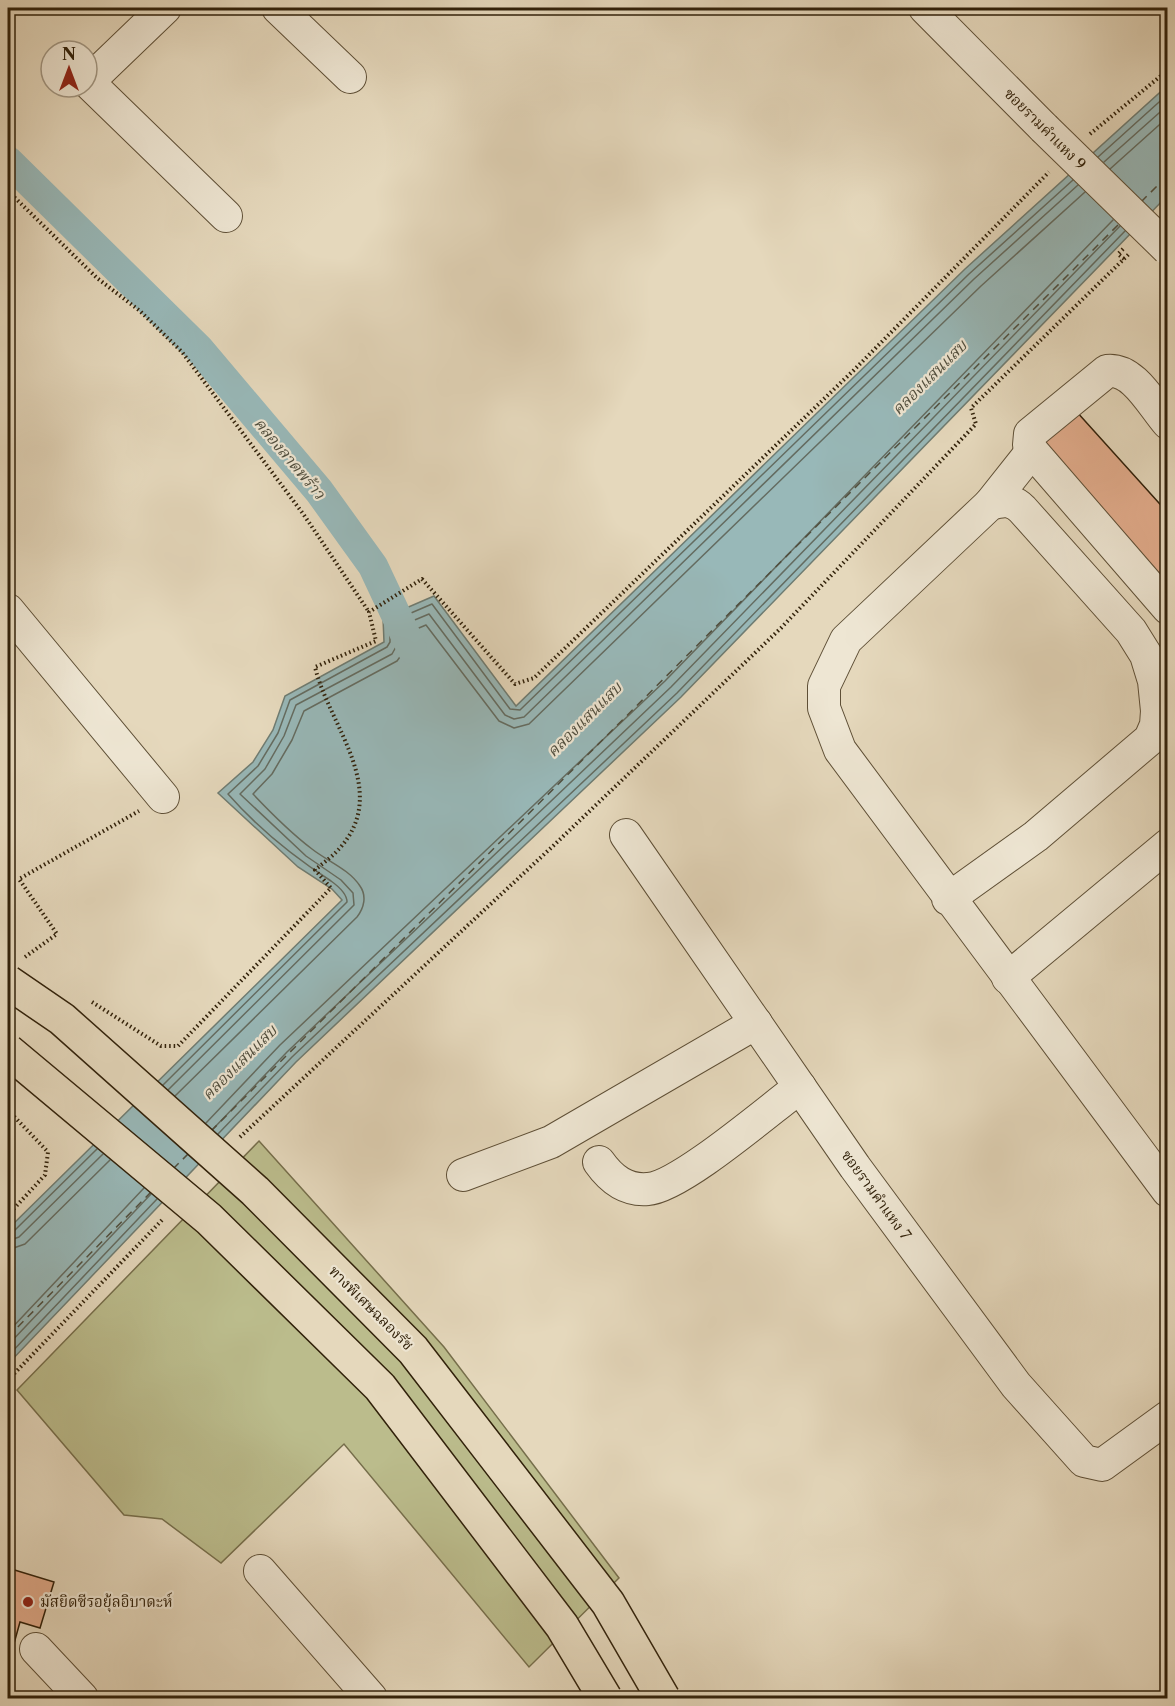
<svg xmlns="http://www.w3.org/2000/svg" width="1175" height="1706" font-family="'Libre Caslon Text','Noto Serif Thai',serif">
<rect width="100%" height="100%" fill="#e5d8bc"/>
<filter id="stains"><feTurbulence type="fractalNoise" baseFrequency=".00333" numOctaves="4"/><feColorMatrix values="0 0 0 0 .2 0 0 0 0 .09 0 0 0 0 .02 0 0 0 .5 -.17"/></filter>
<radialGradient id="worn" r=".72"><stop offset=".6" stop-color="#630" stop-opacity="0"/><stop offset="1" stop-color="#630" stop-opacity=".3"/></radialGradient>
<path fill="#bbbc8c" stroke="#766e4b" stroke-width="1.5" d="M259,1141L444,1347L619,1578L529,1667L344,1444L221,1563L162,1519L124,1515L17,1390Z"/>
<path fill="#98b8b8" stroke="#6f7c72" stroke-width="1.5" d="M1167,86V196L681,697L296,1062L8,1364V1229L342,900L332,889L298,867L218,793L253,762L273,730L285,696L384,642L383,618L434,596L516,706L965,269Z"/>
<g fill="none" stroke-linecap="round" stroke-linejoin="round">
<g stroke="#646c61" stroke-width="1.5">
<path d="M1098,157L1168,94"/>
<path d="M1104,162L1168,105"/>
<path d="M1110,169L1168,117"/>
<path d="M163,1085L347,902C347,893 338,886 331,881C294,857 257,827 228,794L258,766L278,733L290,700L387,647L390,642V622L432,604L510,709L520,710L969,274L1073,180"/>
<path d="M168,1090L354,905L353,893L341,880L306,856L240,794L265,769L284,736L296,705L392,654L397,645L398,627L429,614L505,715L514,719L524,717L974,279L1078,185"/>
<path d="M175,1096L357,917C364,908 367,896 360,886C349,869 327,861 312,849C291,833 271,813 253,794L272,774L292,740L304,711L397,661L405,650L407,633L426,625L499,721L514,728L529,724L981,286L1085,192"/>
<path d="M206,1123L280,1045L665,681L1113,220"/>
<path d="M213,1129L287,1052L671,687L1120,226"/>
<path d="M218,1134L292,1057L677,693L1125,231"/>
<path d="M8,1233L14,1231L97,1149"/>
<path d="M8,1241L19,1237L103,1154"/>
<path d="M8,1250L25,1244L110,1160"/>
<path d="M8,1332L144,1188"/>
<path d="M8,1345L151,1194"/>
<path d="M8,1356L157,1199"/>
</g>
<path stroke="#98b8b8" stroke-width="30" d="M8,161L199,349L319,491L373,566L412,649"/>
<g stroke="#504e3e" stroke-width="1.5" stroke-dasharray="8 6" stroke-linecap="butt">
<path d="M1141,202L1168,175"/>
<path d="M211,1131L1120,223"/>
<path d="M173,1169L189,1153"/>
<path d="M8,1337L151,1192"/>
</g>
</g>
<g fill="#e2ac8c" stroke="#31210a" stroke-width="1.5">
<path d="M1076,411L1168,513V594L1036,446Z"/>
<path d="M8,1568L54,1582L40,1628L20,1622L8,1665Z"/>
</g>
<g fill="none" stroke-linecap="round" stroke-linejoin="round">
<g stroke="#5e4f36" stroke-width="34">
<g id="minor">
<path d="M165,8L88,82L226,216"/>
<path d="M278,8L350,77"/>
<path d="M925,8L1044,128"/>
<path d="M1168,423C1152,405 1134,368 1107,371L1030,434L1029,445L1032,451L1168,608"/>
<path d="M990,504L1032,451"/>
<path d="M8,610L163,797"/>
<path d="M626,835L855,1167L1016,1385L1084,1461L1102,1465L1168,1417"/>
<path d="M948,899L1036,836L1150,739L1156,725L1157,711L1154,681L1146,655L1131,631L1022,509C1012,499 1003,500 990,504L846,640L824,686V708L840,750L1168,1191"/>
<path d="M1008,978L1168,845"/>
<path d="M599,1162C611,1179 626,1191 648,1189C680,1187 770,1109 800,1087"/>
<path d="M463,1175L551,1142L756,1023"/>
<path d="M260,1571L371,1698"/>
<path d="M36,1649L82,1698"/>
</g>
</g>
<g stroke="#31210a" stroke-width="4" stroke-dasharray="1.5 3" stroke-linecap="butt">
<path d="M1090,134L1168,70"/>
<path d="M8,191L97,278L140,311L182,352L304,515L369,612"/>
<path d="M1124,259L1118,254L1125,247"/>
<path d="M25,957L57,934L19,879L139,811"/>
<path d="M92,1002L161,1046H178L331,888L315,870C323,863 332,857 339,849C392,791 329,726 315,667L376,641L369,612L422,579L515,684L534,678L854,370L1049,172"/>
<path d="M8,1110L48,1152L45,1175L8,1215"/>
<path d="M240,1137L552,847L781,628L976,424L971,408L1130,253"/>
<path d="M8,1380L163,1219"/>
</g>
<use href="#minor" stroke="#eee6d3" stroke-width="32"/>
<g stroke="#5e4f36" stroke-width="34" stroke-linecap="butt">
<path id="minor-bridge" d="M1044,128L1168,249"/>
</g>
<g stroke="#31210a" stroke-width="36" stroke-linecap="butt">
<g id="highway-bridge">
<path d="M8,982L62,1019L255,1191L413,1350L608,1603L663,1698"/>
<path d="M8,1051L209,1219L380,1387L562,1626L605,1698"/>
</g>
</g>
<use href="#minor-bridge" stroke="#eee6d3" stroke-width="32"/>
<use href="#highway-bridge" stroke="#e5d8bc" stroke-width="33"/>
</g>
<circle fill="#8f2418" stroke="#eee6d3" stroke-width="2" cx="28" cy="1602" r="6"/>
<g text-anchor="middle" stroke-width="4.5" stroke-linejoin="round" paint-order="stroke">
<g font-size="15" fill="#31210a" stroke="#eee6d3">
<text transform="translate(1045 129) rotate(45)" y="5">ซอยรามคำแหง 9</text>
<text transform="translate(876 1195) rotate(54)" y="5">ซอยรามคำแหง 7</text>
<text transform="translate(371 1308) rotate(45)" y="5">ทางพิเศษฉลองรัช</text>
</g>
<g font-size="15" fill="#31210a" stroke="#eee6d3" text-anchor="start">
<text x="40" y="1607">มัสยิดซีรอยุ้ลอิบาดะห์</text>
</g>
<g font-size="16" font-style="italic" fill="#504e3e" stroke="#eee6d3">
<text transform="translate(929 377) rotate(-45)" y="6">คลองแสนแสบ</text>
<text transform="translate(290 458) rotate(50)" y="6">คลองลาดพร้าว</text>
<text transform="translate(584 719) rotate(-45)" y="6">คลองแสนแสบ</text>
<text transform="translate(239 1062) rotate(-45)" y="6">คลองแสนแสบ</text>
</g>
</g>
<rect width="1175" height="1706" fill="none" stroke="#e5d8bc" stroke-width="30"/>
<rect x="9" y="9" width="1157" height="1688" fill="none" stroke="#31210a" stroke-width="3"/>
<rect x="15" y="15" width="1145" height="1676" fill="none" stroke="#31210a" stroke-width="1.5"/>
<g transform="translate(69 69)"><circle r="28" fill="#eee6d3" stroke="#a29783" stroke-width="1.5"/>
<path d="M0-4.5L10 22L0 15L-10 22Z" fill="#8f2418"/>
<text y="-9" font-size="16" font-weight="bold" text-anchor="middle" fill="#31210a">N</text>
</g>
<rect width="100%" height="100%" filter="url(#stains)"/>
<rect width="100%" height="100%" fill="url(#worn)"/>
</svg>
